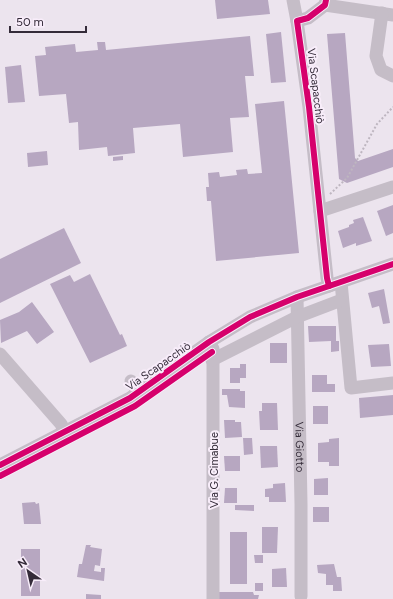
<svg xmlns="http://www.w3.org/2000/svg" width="393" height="599" font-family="Figtree,sans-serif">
<rect width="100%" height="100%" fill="#ece4ee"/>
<g fill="#b7a7c1">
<path d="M215,0H268L270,14L217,19Z"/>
<path d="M281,32L286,82L271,83L266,34Z"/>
<path d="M345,33L355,158L358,161L393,149V167L347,183L339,179L327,34Z"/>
<path d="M250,36L254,76H245L249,117L230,118L233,152L183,157L180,124L133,128L135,153L108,156L107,147L79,150L78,122L69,123L66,94L39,96L35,56L46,55L45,47L75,44L76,52L98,50L97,42H105L106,50Z"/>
<path d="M21,65L25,102L8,103L5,67Z"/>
<path d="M284,101L299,253L216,261L211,201H207L206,187H209L208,173L219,172L220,177L237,175L236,170L247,169L248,174L262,173L255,104Z"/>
<path d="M47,151L48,165L28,167L27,153Z"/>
<path d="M123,156V160L113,161V157Z"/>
<path d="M393,205V233L386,236L377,211Z"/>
<path d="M363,217L372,241L356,246V243L343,248L338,231L349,227V225L354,223L353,220Z"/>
<path d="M64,228L81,263L0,303V259Z"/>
<path d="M90,274L120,335L122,334L127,346L90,363L50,284L70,275L74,282Z"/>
<path d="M384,289L390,323L383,324L379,306L372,308L368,293Z"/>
<path d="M32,302L54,332L37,344L27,331L1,343L0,320L19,312Z"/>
<path d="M308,326H336V341H339V351L331,352V341L309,342Z"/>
<rect x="270" y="343" width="17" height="20"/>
<path d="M389,344L391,366L371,367L368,345Z"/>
<path d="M240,364H246V378H240V383H230V368H240Z"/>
<path d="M312,375H327V384H335V392H312Z"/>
<path d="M222,389H240V391H245V408L229,407L227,395H222Z"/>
<path d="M393,395V415L360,418L359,398Z"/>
<path d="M262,403H277L278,430H260L259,411H262Z"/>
<rect x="313" y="406" width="15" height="18"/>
<path d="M224,420H235V422H241L242,437L225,438Z"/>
<path d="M243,438H252L253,454L244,455Z"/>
<path d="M339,438V466H329V462H318V443L329,442V439Z"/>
<path d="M260,446H277L278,467L261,468Z"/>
<path d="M224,456H240V471H225Z"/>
<path d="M328,478V495H314V479Z"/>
<path d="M285,483L286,502H269V497H265V489L273,488V484Z"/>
<path d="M225,488H237V503H224Z"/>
<path d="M35,502L36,504L39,503L41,524H24L22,503Z"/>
<path d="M235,505H254V511L235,510Z"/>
<rect x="313" y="507" width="16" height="15"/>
<path d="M262,527H278L277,553H262Z"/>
<rect x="230" y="532" width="17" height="52"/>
<path d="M86,545H91L90,547L102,549L100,566L95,565L94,571L101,572V568H105L104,581L77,577L79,564H82Z"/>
<rect x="21" y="549" width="19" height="47"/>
<path d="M254,555H263V563H255Z"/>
<path d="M334,564L337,577H341L342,591H333V585H326V574L318,573L317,565Z"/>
<path d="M286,568L287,587H272V569Z"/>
<rect x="255" y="583" width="8" height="8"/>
<path d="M215,592H253L254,595H259L258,599H215Z"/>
<path d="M86,594L101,595V599H86Z"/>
</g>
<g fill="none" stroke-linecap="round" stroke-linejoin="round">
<path stroke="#beb6c0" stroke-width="2" stroke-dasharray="2 2" stroke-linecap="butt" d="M330,194L347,178L377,124L393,107"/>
<g stroke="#c5bdc7" stroke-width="13">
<path d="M293,0L297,21"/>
<path d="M326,0L325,5L308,18L297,21L309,107L327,278L329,286"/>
<path d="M325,5L393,15"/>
<path d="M382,13L376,56L381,70L393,76"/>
<path d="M320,211L393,187"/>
<path d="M341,282L351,388L393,383"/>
<path id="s1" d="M297,297L301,504V596"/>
<path d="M209,342L213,349V599"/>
<path d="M0,354L61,424L65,432"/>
<path d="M212,360L297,317L339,301"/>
<path d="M131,381L138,392"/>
<path d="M0,465L130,398L209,342L250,317L297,297L393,264"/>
</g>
<g stroke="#f8edfa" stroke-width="8">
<g id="cycleway">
<path d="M326,0L325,5L308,18L297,21L309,107L327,278L329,286"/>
<path d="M0,465L130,398L209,342L250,317L297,297L393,264"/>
<path d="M0,476L135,406L212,352"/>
</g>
</g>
<use href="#cycleway" stroke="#d6006c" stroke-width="6"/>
</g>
<g text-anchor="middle" stroke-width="4" stroke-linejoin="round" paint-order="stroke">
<g font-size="11" fill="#342b39" stroke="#f8edfa">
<text transform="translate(316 86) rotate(83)" y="4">Via Scapacchiò</text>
<text transform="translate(158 366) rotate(-35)" y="4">Via Scapacchiò</text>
<text dy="4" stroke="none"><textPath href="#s1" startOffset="150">Via Giotto</textPath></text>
<text transform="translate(214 470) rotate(-90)" y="4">Via G. Cimabue</text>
</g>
</g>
<g transform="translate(28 571) rotate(326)" stroke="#f8edfa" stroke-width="3" paint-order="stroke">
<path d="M0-3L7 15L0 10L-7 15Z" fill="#342b39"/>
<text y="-6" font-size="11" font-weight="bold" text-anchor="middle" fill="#342b39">N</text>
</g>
<path d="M10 26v6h76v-6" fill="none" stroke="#342b39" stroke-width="2"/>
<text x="16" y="26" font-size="12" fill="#342b39" stroke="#f8edfa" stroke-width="3" paint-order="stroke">50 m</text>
</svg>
